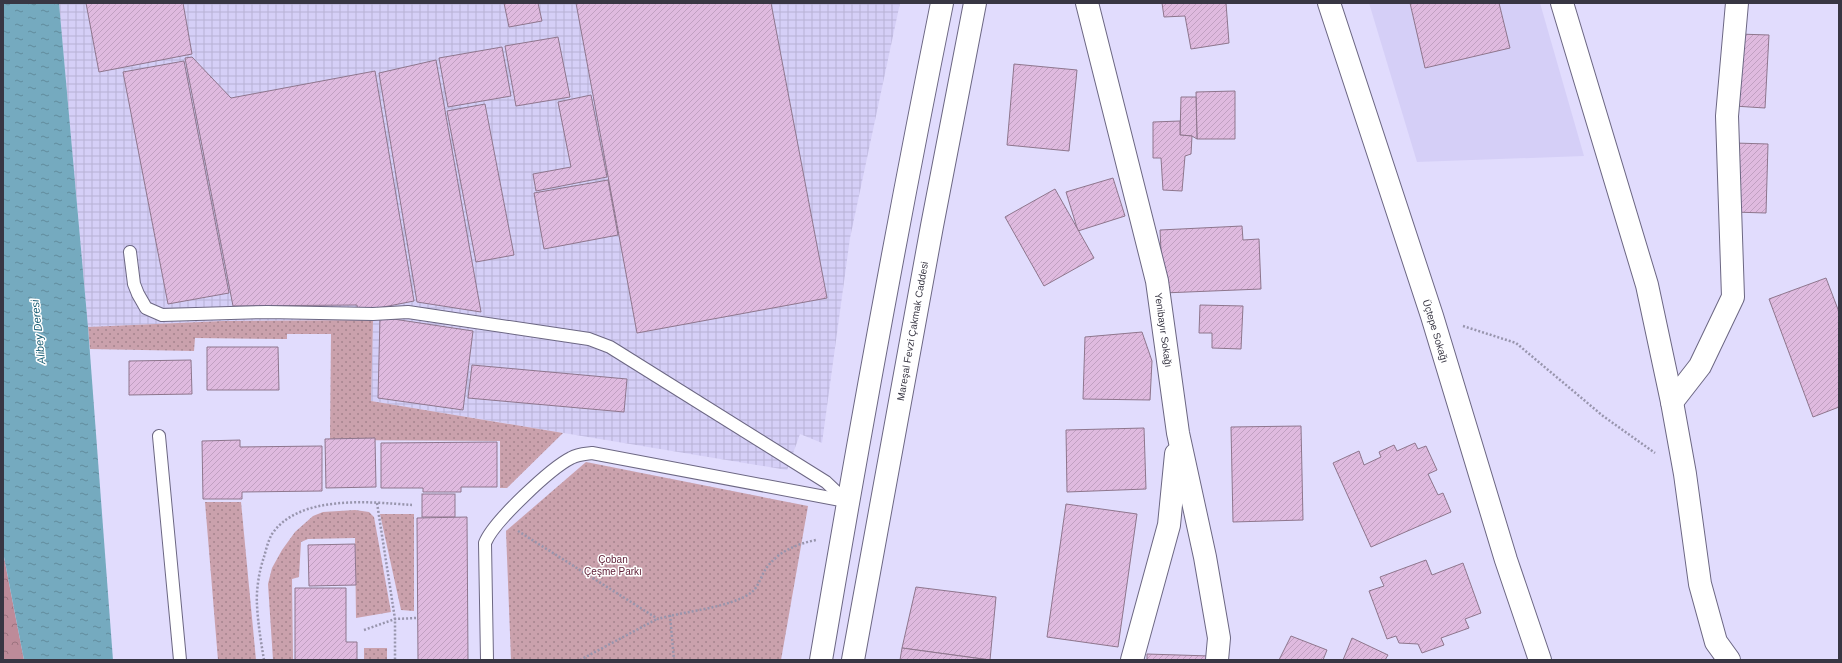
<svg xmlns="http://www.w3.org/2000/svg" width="1842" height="663" font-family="Helvetica,sans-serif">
<defs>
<pattern id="industrial-grid" width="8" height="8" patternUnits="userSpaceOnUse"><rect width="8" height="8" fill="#d5cff7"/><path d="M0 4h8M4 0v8" fill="none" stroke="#b8b2d5"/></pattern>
<pattern id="grass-dots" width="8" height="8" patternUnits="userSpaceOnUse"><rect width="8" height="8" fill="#caa1ac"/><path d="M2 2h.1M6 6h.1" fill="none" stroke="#a5848e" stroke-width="1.8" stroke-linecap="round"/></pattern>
<pattern id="forest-crowns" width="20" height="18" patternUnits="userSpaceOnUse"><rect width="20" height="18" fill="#bd8b99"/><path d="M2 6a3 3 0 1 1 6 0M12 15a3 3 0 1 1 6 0" fill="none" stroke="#9b727e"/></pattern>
<pattern id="water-ripples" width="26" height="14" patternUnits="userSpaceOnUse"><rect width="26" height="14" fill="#75aabf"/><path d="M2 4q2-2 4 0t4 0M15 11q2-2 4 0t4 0" fill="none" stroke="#618b9d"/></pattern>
<pattern id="building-hatch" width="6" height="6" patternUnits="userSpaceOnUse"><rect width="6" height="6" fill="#dfbadf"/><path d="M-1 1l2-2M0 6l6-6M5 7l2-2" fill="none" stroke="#c0a0c1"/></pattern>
</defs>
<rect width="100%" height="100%" fill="#e1dcfd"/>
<path fill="#d5cff7" d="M1369,3H1540L1584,156L1417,162Z"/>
<path fill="url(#industrial-grid)" d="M59,3H900L850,238L822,443L800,434L787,470L371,401L373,320L223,321L88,327Z"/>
<g fill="url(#grass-dots)">
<path d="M373,320L371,401L563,433L507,488H500V441L330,440L331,334H287V339L195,338L194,351L90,349L88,327L223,321Z"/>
<path d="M586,462L808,506L781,660H511L506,531Z"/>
<path d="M205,502H241L256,660H218Z"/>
<path d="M355,510L369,512L374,517L391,612L356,618L355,538L308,539L301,542L299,577L292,579L293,660H273L268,584L272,568L282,550L295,532L313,516L323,512Z"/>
<path d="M380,514H414V611L401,610Z"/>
<rect x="364" y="648" width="23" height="12"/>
</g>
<path fill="url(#forest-crowns)" d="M3,552L24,660H3Z"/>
<path fill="url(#water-ripples)" d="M3,3H59L88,327L113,660H24L3,552Z"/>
<g fill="url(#building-hatch)" stroke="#8e768d">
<path d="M86,3H183L192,54L99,72Z"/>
<path d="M504,3H538L542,21L509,27Z"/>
<path d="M576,3H771L827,298L637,333Z"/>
<path d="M1162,3H1226L1229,43L1191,49L1185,16L1164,17Z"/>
<path d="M1410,3H1499L1510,48L1425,68Z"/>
<path d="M1738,34L1769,35L1765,108L1734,106Z"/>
<path d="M558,37L570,97L516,106L505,46Z"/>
<path d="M502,47L511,96L448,107L439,58Z"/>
<path d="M192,57L231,98L375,71L414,301L358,312L357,305L233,306L185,58Z"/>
<path d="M436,60L481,312L417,302L379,73Z"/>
<path d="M184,61L229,293L168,304L123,72Z"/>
<path d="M1014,64L1077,70L1069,151L1007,145Z"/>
<path d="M1235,91V139H1197L1196,92Z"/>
<path d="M591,95L607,177L536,191L533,174L571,167L558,102Z"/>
<path d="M1181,97H1196L1197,139L1192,136L1180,135Z"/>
<path d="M485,104L514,255L476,262L447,111Z"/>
<path d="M1180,121V135L1192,136L1191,154L1185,156L1182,191L1163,190L1161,158H1153V122Z"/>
<path d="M1735,143L1768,144L1766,213L1733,212Z"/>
<path d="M1113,178L1125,216L1078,231L1066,192Z"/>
<path d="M608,180L618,235L544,249L534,193Z"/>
<path d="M1055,189L1094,258L1044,286L1005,217Z"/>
<path d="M1242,226L1243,240L1259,239L1261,289L1163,293L1160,230Z"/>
<path d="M1826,278L1839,312V407L1813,417L1769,299Z"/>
<path d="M1200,305L1243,306L1241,349L1212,348V333H1199Z"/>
<path d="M380,317L473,331L463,410L378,398Z"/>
<path d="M1142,332L1152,361L1150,400L1083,399L1085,337Z"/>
<path d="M207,347H278L279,390H207Z"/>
<path d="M191,360L192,394L129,395V361Z"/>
<path d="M472,365L627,379L624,412L468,398Z"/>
<path d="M1301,426L1303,520L1233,522L1231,427Z"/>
<path d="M1144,428L1146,489L1067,492L1066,430Z"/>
<path d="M375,438L376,487L326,488L325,439Z"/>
<path d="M240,440V447L322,446V491L242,492V499H203L202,441Z"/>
<path d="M497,442V487H461V492H423V488H381V443Z"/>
<path d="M1415,443L1418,449L1426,446L1437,470L1428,474L1438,495L1443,493L1451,512L1371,547L1333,463L1359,451L1364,465L1381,457L1379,452L1394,445L1397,451Z"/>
<rect x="422" y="494" width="33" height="23"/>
<path d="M1066,504L1137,514L1118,647L1047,637Z"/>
<path d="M467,517L468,660H418L417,518Z"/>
<path d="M355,544L356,585L309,586L308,545Z"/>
<path d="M1426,560L1432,575L1463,563L1481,613L1465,619L1469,628L1441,638L1444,645L1422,653L1418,644L1399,643L1396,636L1387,639L1369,591L1384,586L1380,577Z"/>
<path d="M916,587L996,597L990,660L902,648Z"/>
<path d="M295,588H346V642H357V660H295Z"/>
<path d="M1291,636L1327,650L1323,660H1279Z"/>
<path d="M1352,638L1388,655L1385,660H1343Z"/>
<path d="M902,648L990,660H900Z"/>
<path d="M1147,654L1210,656V660H1147Z"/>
</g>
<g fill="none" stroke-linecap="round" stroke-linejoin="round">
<g stroke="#6c6783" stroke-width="14">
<g id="service">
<path d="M130,252L134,284L138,294L146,308L162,315L267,312L373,314L408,312L589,339L610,347L826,482L847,502"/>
<path d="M159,436L180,660"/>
<path d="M487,660L485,543C493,522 551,468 571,458C578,454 584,454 592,453L846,501"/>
</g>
</g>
<g stroke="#6c6783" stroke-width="24">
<g id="minor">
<path d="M1087,3L1157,281L1178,433L1205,557L1219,638L1217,660"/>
<path d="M1329,3L1432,316L1506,560L1540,660"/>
<path d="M1562,3L1647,285L1672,402L1685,474L1700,584L1716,642L1729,660"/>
<path d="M1672,402L1700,366L1733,297L1727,116L1737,3"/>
<path d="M1132,660L1169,525L1176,454"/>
</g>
</g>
<g stroke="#6c6783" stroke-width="24">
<g id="primary">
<path d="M821,660C858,441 898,221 942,3"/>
<path d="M853,660L932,226L975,3"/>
</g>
</g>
<g stroke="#9895ad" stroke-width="2.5" stroke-dasharray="2 2" stroke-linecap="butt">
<path d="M1463,326L1516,343L1603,416L1655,453"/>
<path d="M377,503L395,619V660"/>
<path d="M518,531L658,619C684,611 731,608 752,592C758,587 761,577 765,570C777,552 796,544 816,540"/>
<path d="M670,615L674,660"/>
<path d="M364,630L395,619L416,618"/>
<path d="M264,660C261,642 258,624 257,605C256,591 259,571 264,557C266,550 268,541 272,534C299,494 371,502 412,505"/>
<path d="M580,660L657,619"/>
</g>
<use href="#service" stroke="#fff" stroke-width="12"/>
<use href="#minor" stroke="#fff" stroke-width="22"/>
<use href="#primary" stroke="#fff" stroke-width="22"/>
</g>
<g text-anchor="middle" stroke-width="3" stroke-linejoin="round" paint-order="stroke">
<g font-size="10" fill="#383643" stroke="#fff">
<text transform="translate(1164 330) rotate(82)" y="4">Yenibayır Sokağı</text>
<text transform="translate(912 331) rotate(-80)" y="4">Mareşal Fevzi Çakmak Caddesi</text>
<text transform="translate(1436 331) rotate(73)" y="4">Üçtepe Sokağı</text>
</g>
<g font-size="10" fill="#602138" stroke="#fff">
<text x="613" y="563">Çoban<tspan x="613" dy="12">Çeşme Parkı</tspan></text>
</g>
<g font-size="11" font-style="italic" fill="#195e74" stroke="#fff">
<text transform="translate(38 332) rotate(-96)" y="4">Alibey Deresi</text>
</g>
</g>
<rect width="1842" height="663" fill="none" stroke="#383643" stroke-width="8"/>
</svg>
